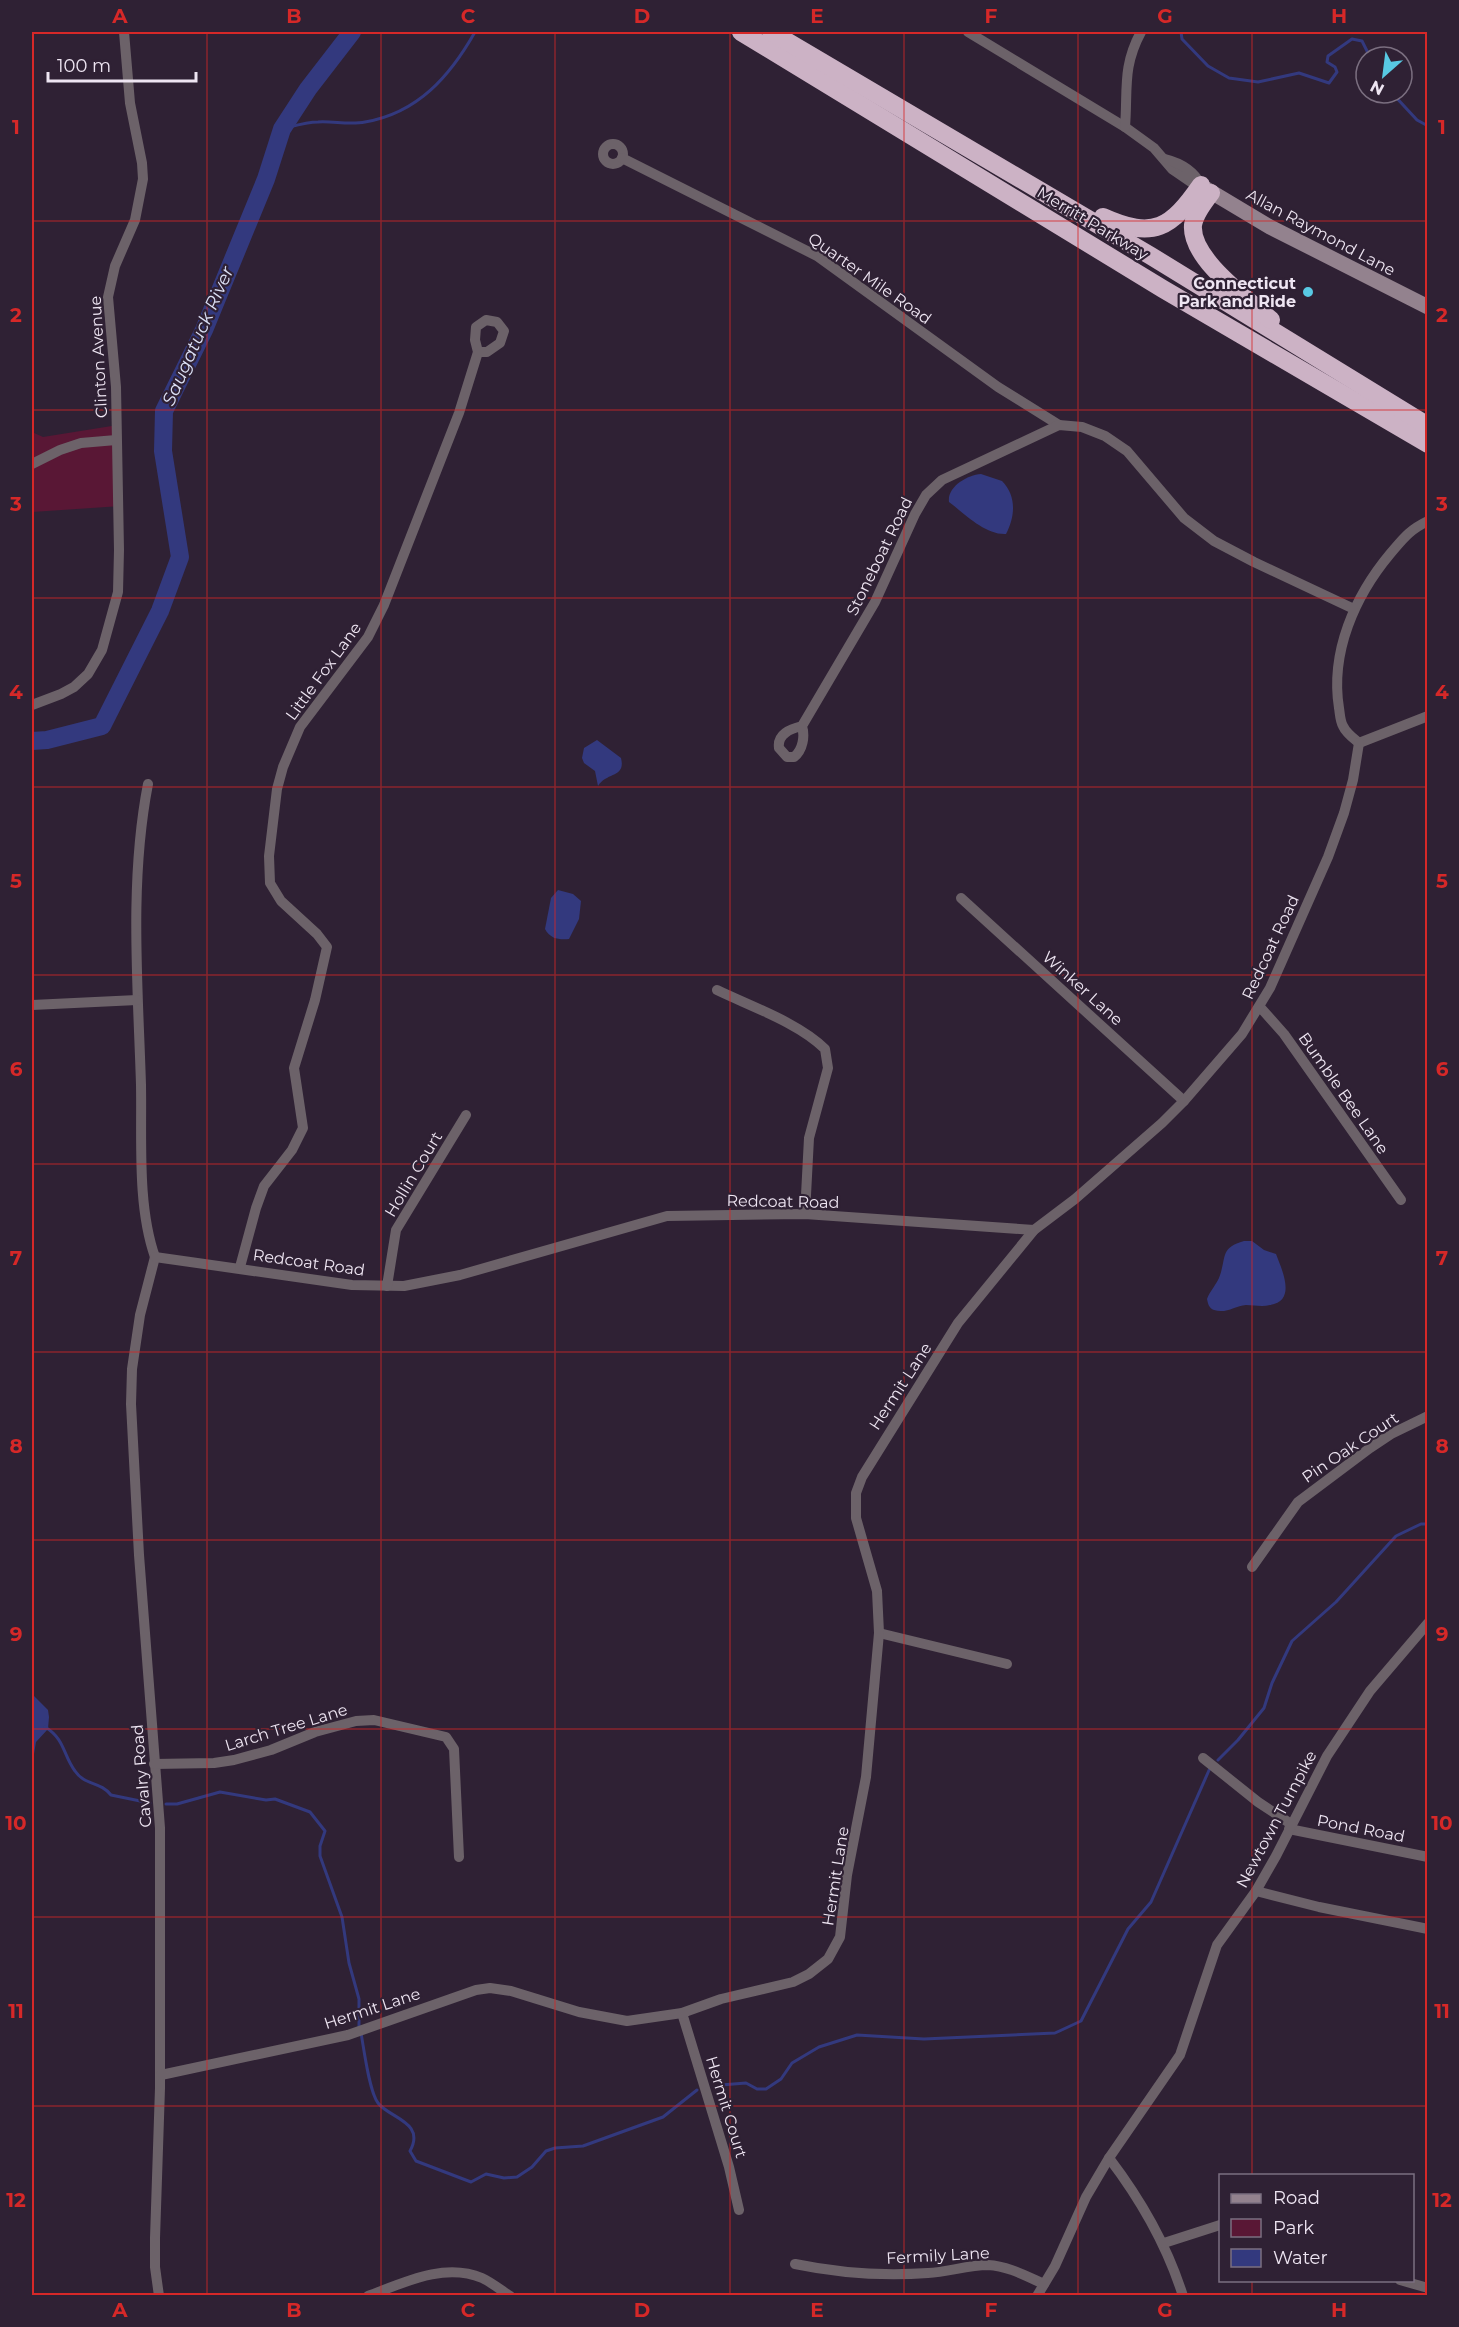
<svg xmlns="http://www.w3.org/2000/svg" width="1459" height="2327" font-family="Montserrat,sans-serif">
<rect width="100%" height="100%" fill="#2f2134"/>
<path fill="#591735" d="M118,425L121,506L32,512V432L43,437Z"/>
<g fill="#33397e">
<path d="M981,474L1002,481C1017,496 1015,517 1006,534C985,535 965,514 949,502C947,487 967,475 981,474Z"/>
<path d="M597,740L621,758C626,778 607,772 598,786L595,771L584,763L582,758L584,748Z"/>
<path d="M558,890L573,894L581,901L579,919L569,939C560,940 550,939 545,929L551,898Z"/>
<path d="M1244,1241H1252L1264,1250L1276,1254C1282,1270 1297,1301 1270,1305C1262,1307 1254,1305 1246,1305C1235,1306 1226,1314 1214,1310C1209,1308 1208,1304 1207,1299C1210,1291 1216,1285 1219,1278C1227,1258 1219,1248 1244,1241Z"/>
<path d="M32,1694L48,1710L49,1717L48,1729L36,1742L32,1766V1721L34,1717L32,1715Z"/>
</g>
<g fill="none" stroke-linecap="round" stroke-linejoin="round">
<g stroke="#33397e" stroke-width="3">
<path d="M1181,32L1182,39L1208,66L1229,78L1258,82L1299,73L1329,83L1337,72L1335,67L1327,62L1328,56L1352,39L1362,41L1370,57"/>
<path d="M1392,93L1417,120L1428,126"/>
<path d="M282,129C294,126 306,122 318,122C333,121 350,125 365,122C418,113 450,76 475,32"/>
<path d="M45,1727C65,1739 63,1755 75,1771C85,1786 100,1781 111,1795L150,1803"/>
<path d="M1218,1760L1238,1740L1264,1708L1272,1683L1292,1641L1336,1602L1396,1536L1421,1524H1428"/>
<path d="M166,1804H177L220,1792L266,1800L275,1799L310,1812L325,1831L320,1846V1856L342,1917L349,1963L359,1999V2027"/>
<path d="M361,2033C364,2049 369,2091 378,2103C389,2118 426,2122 410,2151L416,2161L471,2182L486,2174L504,2178L517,2177L532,2167L546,2151L555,2148L583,2146L663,2117L697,2090"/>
<path d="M721,2085L746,2083L757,2089H766L781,2079L792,2063L819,2047L857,2035L924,2039L1055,2033L1081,2021L1128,1929L1151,1902L1210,1768"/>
</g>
<path stroke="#33397e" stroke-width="18" d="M32,741L47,740L102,726L160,611L180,557L163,451L164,411L204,330L266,179L282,129L308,89L352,32"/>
<g stroke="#6c6269" stroke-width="10">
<path d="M968,32L1125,127L1154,148L1172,169L1191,182L1201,185"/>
<path d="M1125,127C1128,90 1122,67 1141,32"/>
<circle cx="613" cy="154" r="10"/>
<path d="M622,158L817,256L998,387L1059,425"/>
<path d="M1165,159C1181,163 1194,171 1201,185"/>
<path d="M32,464L60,450L81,443L116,440"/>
<path d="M32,705L61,694L74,687L88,674L102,650L118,592L119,550L116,387L108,297L115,266L135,220L143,179L142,163L130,103L124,32"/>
<path d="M802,726C790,729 777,734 779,748L787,757H794C803,750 805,736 802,726L875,602L915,514L926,495L942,480L1059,425L1082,427L1105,436L1127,451L1184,518L1214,541L1254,562L1354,609"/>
<path d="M1359,743C1353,738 1346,733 1343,726C1340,721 1340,714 1339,708C1330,652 1355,596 1390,554C1403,539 1409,530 1428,521"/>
<path d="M1359,743L1428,716"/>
<path d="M148,784C129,882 138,986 141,1085C142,1139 137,1206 155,1257"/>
<path d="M961,898L1184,1101"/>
<path d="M717,990C750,1006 799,1023 825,1049L828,1068L809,1138L805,1214"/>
<path d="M32,1005L137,1000"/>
<path d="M1260,1007L1284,1034L1401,1200"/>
<path d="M155,1257L140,1315L132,1369L131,1404L139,1555L160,1828V2088L155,2238V2267L159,2296"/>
<path d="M155,1257L352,1285L404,1286L460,1275L667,1216L805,1214L1034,1230"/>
<path d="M240,1267L256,1208L264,1186L292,1150L303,1128L294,1068L315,1000L327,947L317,934L281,901L270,883L269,856L277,789L283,767L300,727L368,637L384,605L459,413L478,352L475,340L476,327L486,320L497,322L504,331L500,343L487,352H478"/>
<path d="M387,1286L396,1230L466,1115"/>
<path d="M1252,1567L1298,1502L1370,1448L1391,1434L1428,1416"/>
<path d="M879,1633L1007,1664"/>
<path d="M1203,1758L1258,1802L1291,1824"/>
<path d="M154,1764L214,1763L234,1760L271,1750L315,1732L356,1721L374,1720L446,1737L454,1749L459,1857"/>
<path d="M1289,1829L1428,1857"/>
<path d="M1256,1891L1319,1907L1428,1929"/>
<path d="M682,2013L729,2167L739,2210"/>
<path d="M161,2075L348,2035L476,1990L490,1988L511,1991L579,2012L627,2021L682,2013L721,1999L793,1982L809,1974L828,1959L840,1937L847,1875L866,1777L879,1633L877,1591L856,1518V1493L862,1477L958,1323L1034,1230L1075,1199L1162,1123L1184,1101L1242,1034L1270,988L1328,857L1344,813L1353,780L1359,743"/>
<path d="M1109,2158C1141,2200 1167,2245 1183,2296"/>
<path d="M1164,2243L1220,2225"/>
<path d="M795,2264C838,2273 884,2276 928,2273C948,2272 968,2265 988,2265C1008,2266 1026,2276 1044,2284"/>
<path d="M1400,2280L1428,2288"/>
<path d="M368,2296C403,2283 444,2262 482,2278C491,2282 501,2290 510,2296"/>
<path d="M1037,2296L1055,2266L1086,2197L1109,2158L1180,2055L1217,1945L1256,1891L1276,1856L1327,1756L1370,1691L1428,1623"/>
</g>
<path stroke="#93828e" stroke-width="15" d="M1203,187L1270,227L1428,307"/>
<g stroke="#ccb2c5" stroke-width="18">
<path d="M741,32L1163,289L1428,444"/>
<path d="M771,32L1151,256L1428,426"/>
<path d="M1211,193C1204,202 1195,213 1193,225C1190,259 1248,299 1271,320"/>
<path d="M1103,217C1154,240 1171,228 1201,185"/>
</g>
</g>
<path fill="none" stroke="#d62828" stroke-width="1.5" stroke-opacity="0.55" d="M207,32V2296M381,32V2296M555,32V2296M730,32V2296M904,32V2296M1078,32V2296M1252,32V2176M32,221H1428M32,410H1428M32,598H1428M32,787H1428M32,975H1428M32,1164H1428M32,1352H1428M32,1540H1428M32,1729H1428M32,1917H1428M32,2106H1428M1252,2280V2296"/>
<circle fill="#58c9e3" stroke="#2f2134" stroke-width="2" cx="1308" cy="292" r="6"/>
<g text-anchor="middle" stroke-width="4.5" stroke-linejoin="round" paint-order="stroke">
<g font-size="16" fill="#eee5f2" stroke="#2f2134">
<text transform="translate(1093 223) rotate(31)" y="6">Merritt Parkway</text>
<text transform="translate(1321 232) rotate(28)" y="6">Allan Raymond Lane</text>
<text transform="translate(870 278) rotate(35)" y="6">Quarter Mile Road</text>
<text transform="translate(98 357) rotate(-93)" y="6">Clinton Avenue</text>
<text transform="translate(879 556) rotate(-64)" y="6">Stoneboat Road</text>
<text transform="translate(323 671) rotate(-54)" y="6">Little Fox Lane</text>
<text transform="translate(1270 947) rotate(-65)" y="6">Redcoat Road</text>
<text transform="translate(1083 988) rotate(42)" y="6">Winker Lane</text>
<text transform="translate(1344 1093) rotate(55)" y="6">Bumble Bee Lane</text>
<text transform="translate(413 1174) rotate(-59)" y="6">Hollin Court</text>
<text transform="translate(783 1201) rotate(1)" y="6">Redcoat Road</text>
<text transform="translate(309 1262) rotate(8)" y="6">Redcoat Road</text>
<text transform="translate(900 1386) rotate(-57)" y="6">Hermit Lane</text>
<text transform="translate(1350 1447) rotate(-34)" y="6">Pin Oak Court</text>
<text transform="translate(286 1727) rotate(-17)" y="6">Larch Tree Lane</text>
<text transform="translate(141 1776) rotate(-95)" y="6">Cavalry Road</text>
<text transform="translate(1276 1819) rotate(-62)" y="6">Newtown Turnpike</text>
<text transform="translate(1361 1828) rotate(11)" y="6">Pond Road</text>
<text transform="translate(835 1876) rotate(-81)" y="6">Hermit Lane</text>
<text transform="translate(372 2008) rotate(-18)" y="6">Hermit Lane</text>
<text transform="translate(727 2107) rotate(73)" y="6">Hermit Court</text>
<text transform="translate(938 2255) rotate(-3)" y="6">Fermily Lane</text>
</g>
<g font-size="16" font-weight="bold" fill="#eee5f2" stroke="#2f2134" text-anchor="end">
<text x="1296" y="289">Connecticut<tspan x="1296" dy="18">Park and Ride</tspan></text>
</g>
<g font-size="18" font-style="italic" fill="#dce1f6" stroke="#2f2134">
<text transform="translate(198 336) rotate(-66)" y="6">Saugatuck River</text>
</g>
</g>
<rect width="1459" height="2327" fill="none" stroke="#2f2134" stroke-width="66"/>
<rect x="1219" y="2174" width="195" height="108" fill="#2f2134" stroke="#7b6f80" stroke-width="1.5"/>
<rect x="1231" y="2194" width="30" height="9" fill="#93828e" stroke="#7b6f80" stroke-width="1.5"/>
<text x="1273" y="2204" font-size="18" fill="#eee5f2">Road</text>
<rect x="1231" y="2219" width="30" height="18" fill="#591735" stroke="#7b6f80" stroke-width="1.5"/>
<text x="1273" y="2234" font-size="18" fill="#eee5f2">Park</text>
<rect x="1231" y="2249" width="30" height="18" fill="#33397e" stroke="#7b6f80" stroke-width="1.5"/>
<text x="1273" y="2264" font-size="18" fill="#eee5f2">Water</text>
<g transform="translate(1384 75) rotate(208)"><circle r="28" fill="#2f2134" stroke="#7b6f80" stroke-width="1.5"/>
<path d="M0-4.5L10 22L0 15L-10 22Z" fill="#58c9e3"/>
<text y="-9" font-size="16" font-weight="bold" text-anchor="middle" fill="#eee5f2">N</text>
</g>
<path d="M48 72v9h148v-9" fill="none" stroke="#eee5f2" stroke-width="3"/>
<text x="57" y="72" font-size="18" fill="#eee5f2" stroke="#2f2134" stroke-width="4.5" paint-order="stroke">100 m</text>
<rect x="33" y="33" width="1393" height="2261" fill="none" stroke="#d62828" stroke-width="2"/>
<g font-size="20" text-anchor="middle" font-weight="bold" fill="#d62828">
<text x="120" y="23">A</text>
<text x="294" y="23">B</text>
<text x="468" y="23">C</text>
<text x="642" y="23">D</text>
<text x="817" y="23">E</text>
<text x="991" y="23">F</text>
<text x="1165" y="23">G</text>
<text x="1339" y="23">H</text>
<text x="16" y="134">1</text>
<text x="1442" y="134">1</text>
<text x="16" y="322">2</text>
<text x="1442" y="322">2</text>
<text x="16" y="511">3</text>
<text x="1442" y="511">3</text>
<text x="16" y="699">4</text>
<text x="1442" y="699">4</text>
<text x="16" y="888">5</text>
<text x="1442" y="888">5</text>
<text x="16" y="1076">6</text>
<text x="1442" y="1076">6</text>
<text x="16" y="1265">7</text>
<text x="1442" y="1265">7</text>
<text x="16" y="1453">8</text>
<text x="1442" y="1453">8</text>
<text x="16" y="1641">9</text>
<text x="1442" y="1641">9</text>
<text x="16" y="1830">10</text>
<text x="1442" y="1830">10</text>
<text x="16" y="2018">11</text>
<text x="1442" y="2018">11</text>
<text x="16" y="2207">12</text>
<text x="1442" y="2207">12</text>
<text x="120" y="2317">A</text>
<text x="294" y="2317">B</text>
<text x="468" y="2317">C</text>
<text x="642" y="2317">D</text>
<text x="817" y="2317">E</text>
<text x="991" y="2317">F</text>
<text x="1165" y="2317">G</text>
<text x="1339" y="2317">H</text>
</g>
</svg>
